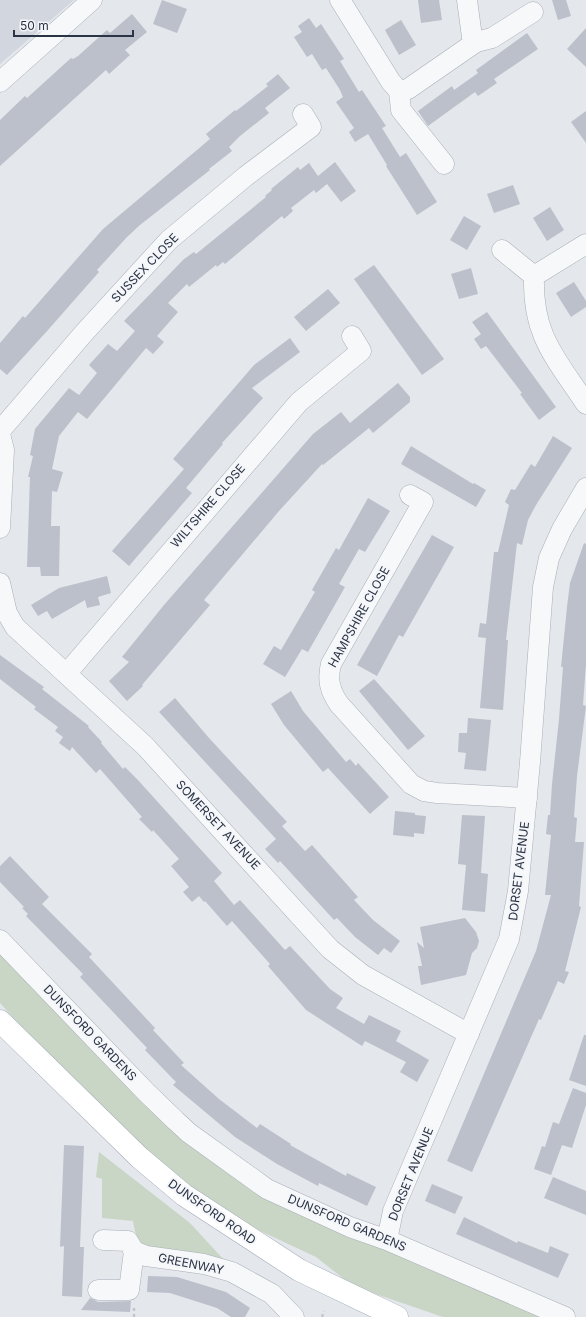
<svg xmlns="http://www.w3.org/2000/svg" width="586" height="1317" font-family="Inter,sans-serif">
<rect width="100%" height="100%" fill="#e4e7ec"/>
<path fill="#d2d6de" d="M0,0H74L0,64Z"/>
<g fill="#c9d6c5">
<path d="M0,949L166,1119L353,1235L540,1317H443L367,1291L344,1279L316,1257L235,1219L167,1170L56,1065L0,1003Z"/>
<path d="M99,1152L190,1223L225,1261L145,1246C136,1238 135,1233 133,1221L102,1218V1179L96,1177Z"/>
</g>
<g fill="#bbc0ca">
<path d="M162,0L187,9L177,33L153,24Z"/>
<path d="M418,0H439L442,20L421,23Z"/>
<path d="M552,0H566L571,16L558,20Z"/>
<path d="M132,14L147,32L125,50L130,55L109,74L106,70L0,166V120L25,96L27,98L71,58L73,59L78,56L107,30L110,33Z"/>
<path d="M309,18L316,28L321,24L344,59L340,61L359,92L362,90L386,126L382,128L400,157L406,153L437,202L417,215L386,166L387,165L368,134L355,142L349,132L354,128L336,102L343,97L340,90L326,68L322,70L312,54L307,57L294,37L302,32L298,26Z"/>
<path d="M401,20L416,45L399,55L385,30Z"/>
<path d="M586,28V67L567,49Z"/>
<path d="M527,33L538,49L494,79L497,83L478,96L475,92L428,126L418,111L452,86L454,90L478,73L476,70Z"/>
<path d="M278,74L290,88L265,108L269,113L240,136L229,147L232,151L209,169L210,170L140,225L127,237L97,270L99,272L48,330L7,375L0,369V343L23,316L25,318L103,229L210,139L206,134L235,110L236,111L268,86L266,84Z"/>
<path d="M586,111V143L571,122Z"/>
<path d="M335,162L356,191L341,202L327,184L316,193L314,190L291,208L293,211L284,219L282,216L225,264L223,262L217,267L216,265L189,287L187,284L168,303L178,312L157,336L164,342L153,354L146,348L87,419L78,412L59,436L52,469L63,472L57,492L52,491L51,526H60L59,576H41L40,567H27L30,477H28L33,456L30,455L35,429L69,388L79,395L97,373L89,365L108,344L117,351L135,331L124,321L184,259L194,252L196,254L266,197L265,196L272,190L271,189L298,167L300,170L309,163L318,176Z"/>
<path d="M513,185L520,204L494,213L487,194Z"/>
<path d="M550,207L564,230L547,241L533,218Z"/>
<path d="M464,216L481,226L467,250L450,240Z"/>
<path d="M374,265L444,359L422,375L354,279Z"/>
<path d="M471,268L478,294L459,299L451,274Z"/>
<path d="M574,282L586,301V307L571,317L556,293Z"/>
<path d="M328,289L340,303L306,331L294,317Z"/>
<path d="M487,312L556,407L539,420L520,394L522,393L486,346L481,349L474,339L481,334L472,322Z"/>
<path d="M290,338L300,352L252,388L263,398L222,443L223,444L186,488L192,493L129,566L112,551L184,469L173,459L254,365Z"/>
<path d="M398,383L410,397V402L373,433L369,428L323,465L322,464L279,511L204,600L210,605L142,685L143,686L127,701L109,681L129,662L122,657L164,605L313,434L341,412L350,423Z"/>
<path d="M553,436L572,448L536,505L528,520L522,545L517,543L506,640H508L503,710L480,708L486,638L478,637L480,623L486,624L494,552H498L509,505L505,502L511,489L515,490L531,464L535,467Z"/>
<path d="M411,446L473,484L474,483L486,490L476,507L401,464Z"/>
<path d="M368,498L390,511L365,552L359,549L339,584L345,587L308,652L302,649L285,677L263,664L274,646L281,650L315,592L312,590L336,548L339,550Z"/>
<path d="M432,535L454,547L403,637L399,635L377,676L357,665Z"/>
<path d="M584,543L586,544V664L583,705L586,706L577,776L574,817L577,818L575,842H584L579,906L581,907L565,971L569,972L564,984L558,981L541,1020L539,1019L472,1172L447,1161L536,951L551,895H545L551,835L546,834L548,815H550L552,784L559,719L563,667H561L567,607L570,583Z"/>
<path d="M107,576L111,593L98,597L100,605L87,608L85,600L52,619L47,611L38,616L31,605L59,588Z"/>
<path d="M0,655L44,687L42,689L89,726L88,727L102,742L101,743L123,769L125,767L137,779L222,873L214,881L234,905L240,900L285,950L290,946L330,989L343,998L336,1008L364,1024L369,1015L401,1031L396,1041L429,1060L417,1082L400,1072L406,1062L365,1041L362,1046L306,1010L268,966L270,964L232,921L227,926L205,901L204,902L199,896L192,902L183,892L189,887L171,866L179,859L153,830L152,832L139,819L142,817L100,769L96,773L72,747L70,751L59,743L63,737L55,731L58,727L34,709L36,707L0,679Z"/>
<path d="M374,679L425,736L408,750L359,691Z"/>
<path d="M291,691L303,711L346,762L350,759L356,766L358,763L389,797L370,814L328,768L323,772L284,725L271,704Z"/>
<path d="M175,698L209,738L287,822L282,826L305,851L312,845L358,897L354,900L373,920L400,941L391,953L384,948L378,955L355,937L337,918L334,920L280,861L278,863L265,849L276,839L159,712Z"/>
<path d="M468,718L491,720L486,771L464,769L466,753L458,752L459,733H467Z"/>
<path d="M395,811L415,813V815L426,816L424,834L414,833V837L393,835Z"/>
<path d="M462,815L485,816L481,873L488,874L485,912L462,910L466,865L458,864Z"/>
<path d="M10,856L49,897L42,904L92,954L89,957L155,1028L153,1030L184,1063L181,1065L219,1099L257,1128L260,1124L291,1144L290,1145L346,1176L347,1173L376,1187L367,1206L319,1183L318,1186L277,1164L235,1137L173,1085L176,1082L145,1050L147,1048L80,977L83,974L26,916L28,914L22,908L24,907L0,882V866Z"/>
<path d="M465,918L476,932L479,941L477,948L472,953L466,975L421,985L418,966H422L417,942L424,948L420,927Z"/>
<path d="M584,1035H586V1086L569,1080Z"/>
<path d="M573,1088L586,1093V1105L572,1148L562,1145L551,1175L534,1169L542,1146L545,1147L553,1122L559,1124Z"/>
<path d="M64,1145L84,1146L80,1247H84L82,1297L62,1296L64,1246L60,1247Z"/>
<path d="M553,1177L586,1191V1215L544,1198Z"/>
<path d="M432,1184L463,1197L455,1214L425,1201Z"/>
<path d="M464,1217L517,1243L518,1241L548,1253L550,1246L569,1254L558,1278L456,1234Z"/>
<path d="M148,1276L177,1277L226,1292L250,1308L245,1317H231L217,1308L170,1293L147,1292Z"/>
<path d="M90,1298L98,1302L131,1301L130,1312L81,1310Z"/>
</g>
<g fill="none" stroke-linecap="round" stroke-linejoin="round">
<g stroke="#a9aeb7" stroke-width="21">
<g id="minor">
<path d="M340,0L391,82L399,91L401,110L444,164"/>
<path d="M467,0L472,37L476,42"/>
<path d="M0,82L92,0"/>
<path d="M399,91L408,89L476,42L492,38L533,12"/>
<path d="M586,244L534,276C532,335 555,357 586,404"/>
<path d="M502,250L534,276"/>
<path d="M0,431L83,334L169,240L246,176L311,127L303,114"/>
<path d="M0,434L4,450L0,528"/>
<path d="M410,495L423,502L331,664C327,680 330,691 339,704L411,784L424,791L437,793L527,798"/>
<path d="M0,583L7,613L15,627L145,746L330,949L363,975L469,1034"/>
<path d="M67,673L299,402L361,351L352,336"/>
<path d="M0,940L146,1092L176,1121L189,1133L267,1189L350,1227L387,1240L565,1317"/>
<path d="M103,1240L128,1241L134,1251L146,1256L204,1264L232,1272L272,1294L294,1317"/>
<path d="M387,1240L393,1211L509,939L518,891L530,762L543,587L549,558L562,529L586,488"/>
<path d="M98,1290H129L134,1251"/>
</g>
</g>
<g stroke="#a3abb8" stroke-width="23">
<path id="major" d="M0,1021L140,1158L184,1195L299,1270L397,1317"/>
</g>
<g stroke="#c2c5cb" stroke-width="2.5" stroke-dasharray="3 3" stroke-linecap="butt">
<path d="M134,1317V1306"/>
<path d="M322,1317L324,1311"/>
</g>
<use href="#minor" stroke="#f7f8fa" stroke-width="20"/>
<use href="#major" stroke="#fff" stroke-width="22"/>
</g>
<g text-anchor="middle" stroke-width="4" stroke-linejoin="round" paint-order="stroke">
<g font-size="12" fill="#2b3445" stroke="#f4f6f9">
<text transform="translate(145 268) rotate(-46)" y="4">SUSSEX CLOSE</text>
<text transform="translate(208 506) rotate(-49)" y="4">WILTSHIRE CLOSE</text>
<text transform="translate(359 617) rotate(-61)" y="4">HAMPSHIRE CLOSE</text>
<text transform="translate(218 825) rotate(47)" y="4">SOMERSET AVENUE</text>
<text transform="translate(519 871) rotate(-83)" y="4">DORSET AVENUE</text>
<text transform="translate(90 1033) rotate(46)" y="4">DUNSFORD GARDENS</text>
<text transform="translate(411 1174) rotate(-68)" y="4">DORSET AVENUE</text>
<text transform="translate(212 1212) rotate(35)" y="4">DUNSFORD ROAD</text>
<text transform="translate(347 1223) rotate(23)" y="4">DUNSFORD GARDENS</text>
<text transform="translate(191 1264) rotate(11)" y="4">GREENWAY</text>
</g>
</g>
<path d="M14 30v6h119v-6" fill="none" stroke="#2b3445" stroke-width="2"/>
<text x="20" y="30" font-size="12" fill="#2b3445" stroke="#f4f6f9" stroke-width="3" paint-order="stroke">50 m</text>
</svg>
